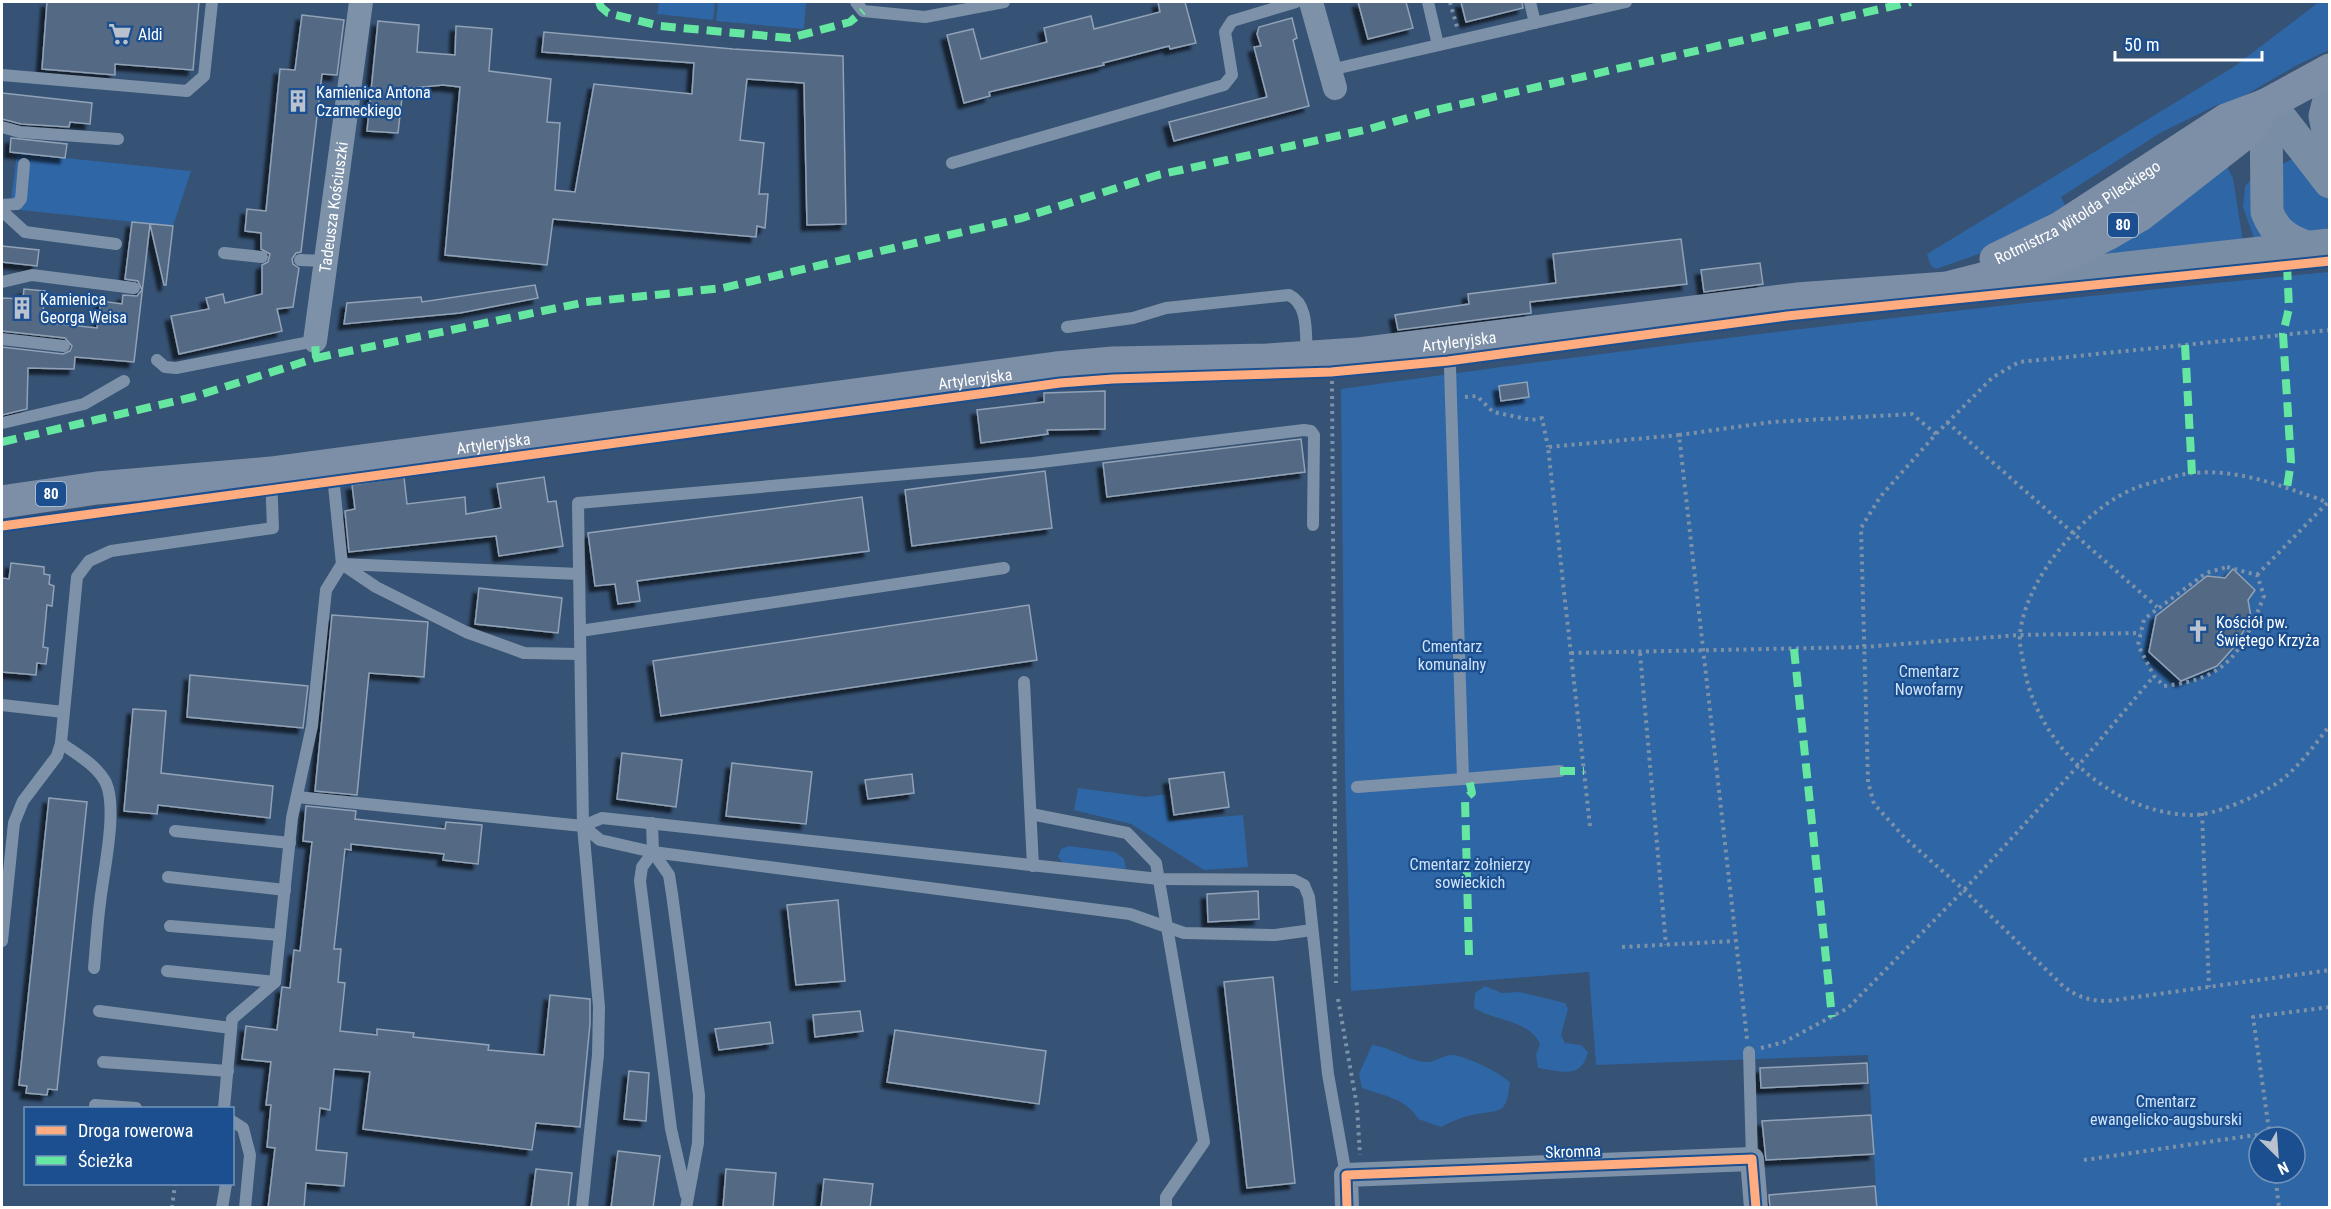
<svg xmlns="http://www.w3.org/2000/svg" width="2331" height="1209" font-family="'Roboto Condensed',sans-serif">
<defs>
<filter id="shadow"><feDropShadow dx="-5.5" dy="5.5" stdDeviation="1.5" flood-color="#0009"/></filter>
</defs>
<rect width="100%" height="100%" fill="#365274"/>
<g fill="#2f66a5" fill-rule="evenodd">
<path d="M659,2H715L713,20L657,14Z"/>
<path d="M718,2H806L804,29L716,21Z"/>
<path d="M2319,2H2329V50L2297,65L2223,108L2219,104L2160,133L2061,197L2065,205L2031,232L2013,242L1936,269L1931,266L1927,254L2235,66Z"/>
<path d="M17,153L191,171L173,226L10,209Z"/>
<path d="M2298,156L2329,195V227L2306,238L2285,224L2275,168Z"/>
<path d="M2224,161L2233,178L2244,248L2067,264Z"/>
<path d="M2254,177L2268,235L2257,246L2243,207L2245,186Z"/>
<path d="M2329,272V1207H1877L1868,1055L1596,1065L1589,972L1351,991L1345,775L1341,389C1670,343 1999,303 2329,272ZM2259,1137H2295V1173H2259Z"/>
<path d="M1078,788L1146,797L1166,794L1170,821L1243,815L1248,867L1204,870L1131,824L1074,810Z"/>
<path d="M1069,846L1115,852L1124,859L1126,869L1065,865L1058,857L1061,849Z"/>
<path d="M1485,986L1502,993L1520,992L1565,1003L1568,1009L1561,1035L1565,1043L1581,1045L1588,1052C1581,1080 1562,1071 1538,1068L1536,1055L1540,1044C1529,1020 1495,1021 1474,1008L1475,993Z"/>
<path d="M1372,1045C1391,1047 1406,1060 1425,1062C1434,1063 1443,1055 1452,1055C1466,1056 1502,1073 1510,1083C1506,1113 1503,1110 1477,1114C1464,1116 1453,1121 1441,1127L1418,1119C1408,1099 1381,1095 1362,1088L1359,1074Z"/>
</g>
<g fill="#526984" stroke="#92a2b6" stroke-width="1.5" filter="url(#shadow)">
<path d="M47,2H199L193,70L115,64V75L42,69Z"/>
<path d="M1158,2H1185L1196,43L1170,49L1169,46L1103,63L1104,65L989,92L990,96L964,103L947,35L973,29L981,59L1047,42L1044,28L1091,16L1094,29L1160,12Z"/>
<path d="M1358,2H1406L1413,28L1368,39Z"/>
<path d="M1461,2H1522L1523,8L1466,22Z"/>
<path d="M302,15L344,20L337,75L322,74L301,252L296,253L292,259L293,264L299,268L293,307L277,309L282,331L179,354L171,316L209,309L206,298L223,294L225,303L262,294V265L268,262L270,254L261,249V233L245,231L247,209L266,211L280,69L295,70Z"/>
<path d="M1292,18L1297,38L1293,40L1309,106L1174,141L1169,122L1267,97L1254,47L1261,46L1257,34L1259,27Z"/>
<path d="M378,21L419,25L417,52L455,55L456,26L492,29L489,71L551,79L547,122L560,123L555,190L575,192L594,84L692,94L694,63L542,52L544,32L733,49L843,56L846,224L807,225L804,83L747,79L740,140L764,143L759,194H768L765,228L757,226L756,237L553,219L547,265L445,255L460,87L443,85L403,89L398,133L367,131Z"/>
<path d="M2,93L92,103L90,124L70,122L69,127L21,124L2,119Z"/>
<path d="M11,138L67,144L65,158L10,152Z"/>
<path d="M132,222L173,226L166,285H164L150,224L134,362L75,357L74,369L28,368L27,409L2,415V347L63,354L70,351L72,346L65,338L2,331V298L23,299L24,289L45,291L42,322L97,328L101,301L122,304L123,295L137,296L142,290L138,281L125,279Z"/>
<path d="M1681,239L1687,284L1530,302L1531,313L1398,330L1395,315L1469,304L1468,294L1556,283L1553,254Z"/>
<path d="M2,246L39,250L37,266L2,262Z"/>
<path d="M1760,263L1763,284L1704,292L1701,270Z"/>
<path d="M535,285L538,298L460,313L344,324L347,303L421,297L422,302Z"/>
<path d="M1527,382L1529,397L1501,401L1499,386Z"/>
<path d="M1105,391V429L1047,430L1048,434L981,443L977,410L1044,402V393Z"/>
<path d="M1301,439L1305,472L1107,497L1103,463Z"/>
<path d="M1045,471L1052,528L912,546L905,490Z"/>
<path d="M404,477L407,504L465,497L466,514L501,508L497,484L544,477L548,502L556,501L563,546L499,556L496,536L349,552L345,511L355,509L352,485Z"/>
<path d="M862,497L869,551L637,581L640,601L618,604L615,584L595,586L588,533Z"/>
<path d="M11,563L44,567V574L50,575L49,584L54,586L52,606L47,605L43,647L48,648L46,664L37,663L36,675L2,672V578L9,579Z"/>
<path d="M2233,569L2255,590L2248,600L2251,617L2236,645L2217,666L2181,681L2149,652L2156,616L2207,576L2225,578Z"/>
<path d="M479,588L562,598L558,633L475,624Z"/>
<path d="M1029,605L1037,660L661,716L653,661Z"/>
<path d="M332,615L428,622L424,677L369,673L357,795L315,791Z"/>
<path d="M190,675L308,686L303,728L187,717Z"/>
<path d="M133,709L166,711L161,773L273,786L270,818L158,805L157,814L124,811Z"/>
<path d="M622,753L682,760L676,807L617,799Z"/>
<path d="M732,763L812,772L806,824L726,816Z"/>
<path d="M1224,772L1229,807L1174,815L1169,779Z"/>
<path d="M912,774L914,793L868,799L865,780Z"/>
<path d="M49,798L87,802L57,1090L48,1089L47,1095L26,1093L27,1086L19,1085Z"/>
<path d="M306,806L356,811L355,819L445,829L446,822L482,825L478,864L443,860L444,854L351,844V850L345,849L334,949H341L338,982L345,983L340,1031L377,1035V1029L414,1033L413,1037L489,1045L488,1050L544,1055L550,995L590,999V1024L580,1127L536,1123L532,1150L363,1129L370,1072L334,1069L330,1110L320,1108L316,1150L347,1153L344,1186L306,1183L304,1208H268L275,1148L267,1147L271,1105H266L271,1062L242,1059L246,1026L277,1030L282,987L290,988L294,950L300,951L312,842L303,841Z"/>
<path d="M1258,891L1259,919L1208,922L1207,894Z"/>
<path d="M838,900L845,981L796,985L787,905Z"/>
<path d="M1273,977L1295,1183L1247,1188L1224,982Z"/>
<path d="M860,1011L863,1031L815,1037L813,1015Z"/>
<path d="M770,1022L773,1043L719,1050L715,1029Z"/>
<path d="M895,1030L1046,1051L1039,1104L887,1082Z"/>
<path d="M1867,1063L1868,1083L1761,1088L1760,1068Z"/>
<path d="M629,1071L649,1073L646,1121L624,1119Z"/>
<path d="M1871,1115L1874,1154L1766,1160L1762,1121Z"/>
<path d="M618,1151L660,1156L653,1208H611Z"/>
<path d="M536,1169L572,1173L568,1208H531Z"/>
<path d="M726,1169L776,1173L773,1208H723Z"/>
<path d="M824,1179L873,1184L870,1208H821Z"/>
<path d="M1875,1186L1877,1208H1770L1769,1195Z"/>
</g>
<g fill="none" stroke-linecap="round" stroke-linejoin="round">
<g stroke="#7d92a8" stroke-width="4" stroke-dasharray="3 4.5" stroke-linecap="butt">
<path d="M1450,2L1457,27"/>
<path d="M2330,330L2019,362L1993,377L1936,434L1880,497L1861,528L1868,782L1874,804L1905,838L1964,890L2062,985C2076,997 2090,1001 2108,1001L2330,970"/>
<path d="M1332,381L1336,983"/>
<path d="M1465,397L1477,396L1493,412L1532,420L1542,418L1548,447"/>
<path d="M1947,422L2157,607"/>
<path d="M1679,435L1772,422L1912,414L1936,434"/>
<path d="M2330,505C2322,499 2310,496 2301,493C2261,478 2214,465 2172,477C2159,481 2145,484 2133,489C2083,510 2025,580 2020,634C2019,644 2022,655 2024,666C2036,744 2112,815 2194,815C2214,815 2253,798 2271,787C2295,773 2313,747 2330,725"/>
<path d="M2227,567L2257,575L2264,596C2242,652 2228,679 2164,686L2154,676L2138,645L2144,619L2206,573Z"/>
<path d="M2257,575L2330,500"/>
<path d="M1571,653L1863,647L2020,635L2141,633"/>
<path d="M1640,653L1666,945"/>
<path d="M2202,813L2209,987"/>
<path d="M1590,826L1548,447L1679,435L1747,1039"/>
<path d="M1622,947L1735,941"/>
<path d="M1338,999L1357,1106L1360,1155"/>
<path d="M1761,1048L1784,1042L1848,1008L1964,890L2078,766L2154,676"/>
<path d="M2270,1137L2253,1017L2330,1007"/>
<path d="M2084,1160L2269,1133"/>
<path d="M2275,1173L2279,1208"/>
<path d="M172,1208L175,1184"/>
</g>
<g stroke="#7d92a8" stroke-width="12">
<path d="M856,2L863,11L925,17L1004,2"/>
<path d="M1428,2L1438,45"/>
<path d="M1530,2L1535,23"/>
<path d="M1330,70L1626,2"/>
<path d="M2,75L187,91L204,76L212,2"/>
<path d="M2,127L20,132L118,139"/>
<path d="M952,163L1224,85L1232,75L1225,32L1232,21L1296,2"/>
<path d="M2,205L17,204L21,199L24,164"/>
<path d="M2,211L25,232L116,244"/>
<path d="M224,253L262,257"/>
<path d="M300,260L325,261"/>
<path d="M2,282L32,275L134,288"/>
<path d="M1067,327L1133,318L1166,308L1289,295C1310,305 1305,336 1307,357"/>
<path d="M2,339L64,346"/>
<path d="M157,360L165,367L176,368L315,341"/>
<path d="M2,423L84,404L124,381"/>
<path d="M332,466L342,564L376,587L466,632L524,653L580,654"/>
<path d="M580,631L1004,568"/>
<path d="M1024,682L1033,866"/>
<path d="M2,705L63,712"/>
<path d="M1463,779L1560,771"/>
<path d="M1357,787L1463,779L1450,368L1447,345"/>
<path d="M297,797L583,826L602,818L1159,879L1294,880L1304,885L1309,897L1328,1074L1346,1175"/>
<path d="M1031,814L1127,833L1156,863L1204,1142L1166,1197V1208"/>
<path d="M652,823L653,852L669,875L672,894L699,1095L698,1143L686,1208"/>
<path d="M583,826L600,840L653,852L1130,914L1184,933L1275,935L1312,930"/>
<path d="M175,831L290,843"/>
<path d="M653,852L642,867L640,881L671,1129L686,1195"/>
<path d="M168,877L285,890"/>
<path d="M170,926L280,935"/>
<path d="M2,941L14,823L23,801L57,756L61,743"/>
<path d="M94,968C96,947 97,925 100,903C103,874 118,810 106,783C97,765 76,754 61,743L77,577L89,561L111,551L273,528L271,475"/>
<path d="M167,971L275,982"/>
<path d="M99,1011L231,1028"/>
<path d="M1749,1052L1752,1159"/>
<path d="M103,1062L228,1071"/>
<path d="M95,1105L136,1108"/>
<path d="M224,1108L232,1019L275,982L292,818L312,726L326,590L342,564L579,574"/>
<path d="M232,1121L243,1128L250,1155L245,1208"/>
<path d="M222,1208L226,1184"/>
<path d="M582,1208L598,1055L599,1007L583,826L578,503L1033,463L1304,430L1311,431L1314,435L1313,525"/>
</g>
<g stroke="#7d92a8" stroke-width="24">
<path d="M1311,2L1335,88"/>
<path id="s1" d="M315,341L361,2"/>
<path d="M1347,1208L1346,1175L1752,1159L1756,1208"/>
</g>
<g stroke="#798da4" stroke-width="33">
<path d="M2330,96L2325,116L2330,141"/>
<path d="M2266,105L2267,212C2275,233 2288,241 2309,248"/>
<path d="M2266,105L2281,119L2330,182"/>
<path d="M2011,281L2330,245"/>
</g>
<g stroke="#7d8ea7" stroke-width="33">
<path id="s2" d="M1996,259L2060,228L2226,120L2266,105L2330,70"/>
<path id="s3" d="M2,502L97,488L271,473L1056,368L1113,363L1267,360L1357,354L1797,299L1947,288L2037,265L2070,253L2109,233L2140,215L2240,137L2266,105"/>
</g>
<g stroke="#66e7a1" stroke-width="8" stroke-dasharray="15 8" stroke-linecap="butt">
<path d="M599,2L601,7L608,13L660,26L790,38L850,22L863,11"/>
<path d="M2287,265L2289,308L2283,334L2291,462L2287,488"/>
<path d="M2185,345L2192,474"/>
<path d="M316,358L586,302L723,288L1022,218L1158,175L1369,129L1436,110L1911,2"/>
<path d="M2,442L193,397L316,358L315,341"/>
<path d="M1794,649L1832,1017"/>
<path d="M1560,771H1584"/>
<path d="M1469,955L1465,799L1472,793L1469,779"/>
</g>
<g stroke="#1b4f8f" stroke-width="13">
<g id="cycleway">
<path d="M2,526L1060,383L1113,379L1331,372L1448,361L1787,316L2330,261"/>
<path d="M1347,1208L1346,1175L1752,1159L1756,1208"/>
</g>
</g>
<use href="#cycleway" stroke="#ffac80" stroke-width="9"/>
</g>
<defs>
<g id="supermarket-bare" transform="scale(1.8)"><path d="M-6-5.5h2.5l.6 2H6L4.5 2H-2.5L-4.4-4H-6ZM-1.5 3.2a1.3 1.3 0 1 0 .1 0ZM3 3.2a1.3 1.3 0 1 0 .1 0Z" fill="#b9c2ce" stroke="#1b4f8f" stroke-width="2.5" paint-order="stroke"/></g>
<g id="building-bare" transform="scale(1.8)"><path d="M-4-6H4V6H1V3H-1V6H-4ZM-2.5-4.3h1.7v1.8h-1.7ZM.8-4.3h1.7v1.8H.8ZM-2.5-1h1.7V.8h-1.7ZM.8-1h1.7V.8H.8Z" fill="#b9c2ce" stroke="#1b4f8f" stroke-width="2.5" paint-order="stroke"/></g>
<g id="church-bare" transform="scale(1.8)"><path d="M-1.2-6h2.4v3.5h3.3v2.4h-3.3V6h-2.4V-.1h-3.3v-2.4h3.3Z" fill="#b9c2ce" stroke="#1b4f8f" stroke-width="2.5" paint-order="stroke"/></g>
</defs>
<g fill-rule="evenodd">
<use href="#supermarket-bare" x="120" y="34"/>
<use href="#building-bare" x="298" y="101"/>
<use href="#building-bare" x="22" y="308"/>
<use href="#church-bare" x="2198" y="631"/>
</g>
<g text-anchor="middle" stroke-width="4.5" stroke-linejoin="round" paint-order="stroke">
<g fill="#1b4f8f" stroke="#bbcadd" stroke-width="1.5">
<rect x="2108" y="213" width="30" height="24" rx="4.5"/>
<rect x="36" y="482" width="30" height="24" rx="4.5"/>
</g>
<g font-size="15" font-weight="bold" fill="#fff">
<text x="2123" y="230">80</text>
<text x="51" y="499">80</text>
</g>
<g font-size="16" fill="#fff" stroke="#1b4f8f" text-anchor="start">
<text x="138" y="40">Aldi</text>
<text x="316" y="98">Kamienica Antona<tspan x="316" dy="18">Czarneckiego</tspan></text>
<text x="40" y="305">Kamienica<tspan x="40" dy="18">Georga Weisa</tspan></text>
<text x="2216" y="628">Kościół pw.<tspan x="2216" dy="18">Świętego Krzyża</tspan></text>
</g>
<g font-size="16" fill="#fff" stroke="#1b4f8f">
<text dy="6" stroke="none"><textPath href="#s1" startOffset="135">Tadeusza Kościuszki</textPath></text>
<text dy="6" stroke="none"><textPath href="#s2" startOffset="94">Rotmistrza Witolda Pileckiego</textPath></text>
<text dy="6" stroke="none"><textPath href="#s3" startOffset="1467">Artyleryjska</textPath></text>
<text dy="6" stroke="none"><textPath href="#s3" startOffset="981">Artyleryjska</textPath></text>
<text dy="6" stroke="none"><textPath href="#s3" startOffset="495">Artyleryjska</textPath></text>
<text transform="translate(1573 1151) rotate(-2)" y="6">Skromna</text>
</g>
<g font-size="16" fill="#cfe3fa" stroke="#1b4f8f">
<text x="1452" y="652">Cmentarz<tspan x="1452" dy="18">komunalny</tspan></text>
<text x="1929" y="677">Cmentarz<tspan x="1929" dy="18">Nowofarny</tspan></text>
<text x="1470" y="870">Cmentarz żołnierzy<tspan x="1470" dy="18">sowieckich</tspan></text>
<text x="2166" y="1107">Cmentarz<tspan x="2166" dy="18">ewangelicko-augsburski</tspan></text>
</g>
</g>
<rect width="2331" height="1209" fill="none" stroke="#ffffff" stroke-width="6"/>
<rect x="24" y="1107" width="210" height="78" fill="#1b4f8f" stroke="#7695bc" stroke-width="1.5"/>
<rect x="36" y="1126" width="30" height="9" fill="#ffac80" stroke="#7695bc" stroke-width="1.5"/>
<text x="78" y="1137" font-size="18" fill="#ffffff">Droga rowerowa</text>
<rect x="36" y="1156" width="30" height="9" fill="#66e7a1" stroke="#7695bc" stroke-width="1.5"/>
<text x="78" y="1167" font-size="18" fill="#ffffff">Ścieżka</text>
<g transform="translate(2277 1155) rotate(155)"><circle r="28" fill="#1b4f8f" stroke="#7695bc" stroke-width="1.5"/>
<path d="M0-4.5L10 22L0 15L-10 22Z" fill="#b9c2ce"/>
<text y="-9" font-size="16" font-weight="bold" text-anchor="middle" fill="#ffffff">N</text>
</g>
<path d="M2115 51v9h147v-9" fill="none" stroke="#ffffff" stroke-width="3"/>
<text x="2124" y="51" font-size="18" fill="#ffffff" stroke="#1b4f8f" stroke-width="4.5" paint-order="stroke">50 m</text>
</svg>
